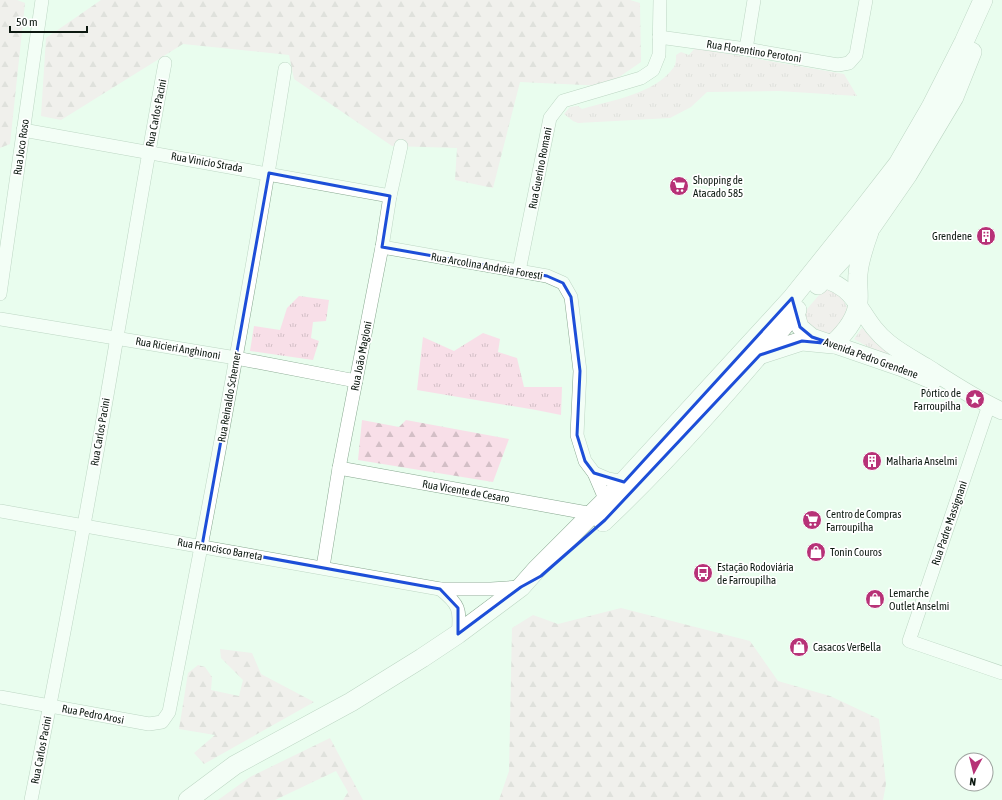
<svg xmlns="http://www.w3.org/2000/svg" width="1002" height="800" font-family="'Asap Condensed',sans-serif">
<defs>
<pattern id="grass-tufts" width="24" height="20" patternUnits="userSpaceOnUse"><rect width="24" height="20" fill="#f8dfe8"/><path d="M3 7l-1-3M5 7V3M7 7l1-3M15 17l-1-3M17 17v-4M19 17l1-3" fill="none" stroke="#d3bfc6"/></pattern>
<pattern id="forest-firs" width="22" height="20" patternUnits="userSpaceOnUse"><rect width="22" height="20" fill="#f8dfe8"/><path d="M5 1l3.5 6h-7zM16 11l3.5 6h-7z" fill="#d3bfc6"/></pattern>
</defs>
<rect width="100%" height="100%" fill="#e9fdee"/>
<g fill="url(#grass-tufts)">
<path d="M695,48L844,74L857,96L779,91L707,92L691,107L670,118L578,123L573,121L564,114L570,107L578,106L582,109C612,100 655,94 674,67C676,64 676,59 676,55L681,52L689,55Z"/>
<path d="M825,288L840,294L847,307L844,325L832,334C814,333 809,333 802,315Z"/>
<path d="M299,296L329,300L326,321L313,322L311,338L319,341L313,360L250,351L254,326L280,330L287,308Z"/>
<path d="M862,328L882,348L907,365L879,353L854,339Z"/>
<path d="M483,333L500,339L498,352L517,358L524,387H562L561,415L536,410L417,390L423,337L454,351Z"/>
</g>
<g fill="url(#forest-firs)">
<path d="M0,0H17L25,3L10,144L0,148Z"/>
<path d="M101,0H630L640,3L641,62L606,86L520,82L493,188L455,180L457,148L392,146L294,79L289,55L183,44L61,120L41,116L46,38Z"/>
<path d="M362,420L399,427L406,420L509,439L493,482L358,460Z"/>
<path d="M621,608L750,641L778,681L830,696L879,719L886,784L883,800H499L509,771L512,628L533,615L558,624Z"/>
<path d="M220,649L252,653L261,674L314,702L204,764L194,753L215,735L179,729L188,673L198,665L205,667L212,677L211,690L239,696L243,680L221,658Z"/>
<path d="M330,738L363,800H343L348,792L336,771L275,800H218L250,777Z"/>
</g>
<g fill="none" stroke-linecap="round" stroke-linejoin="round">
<g stroke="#88a890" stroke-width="14">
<g id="minor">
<path d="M659,37L746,49L838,65L849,63L856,55L866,0"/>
<path d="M746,49L754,0"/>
<path d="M23,130L390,196"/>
<path d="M382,247L547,276L563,283L571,297L580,371L577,435L585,461L594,473L606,501"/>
<path d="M519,271L550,118L563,101L641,78L653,70L659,55L660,0"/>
<path d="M0,294L42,0"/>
<path d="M0,319L236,358L356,381"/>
<path d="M989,405L909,641L1002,673"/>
<path d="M339,468L593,514"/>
<path d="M594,473L608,479L624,482"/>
<path d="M0,511L440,589H491L521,587"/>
<path d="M323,567L339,468L382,247L390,196L401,146"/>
<path d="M440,589C459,604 461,610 458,634"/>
<path d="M0,697L149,724L162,722L169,712C211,499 251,284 285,69"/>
<path d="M31,800C62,646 91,492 117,337C133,246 148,154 165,63"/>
</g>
</g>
<g stroke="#88a890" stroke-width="18">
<g id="major">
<path d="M810,277C861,282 856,317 889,343C900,352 913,359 925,366C950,382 975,399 1002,411"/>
<path d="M792,300L800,327L812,337L902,368L933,381"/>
</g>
</g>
<g stroke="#88a890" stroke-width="20">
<g id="highway">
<path d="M818,285L872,226L908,174L954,97L972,52"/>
<path d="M762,354L802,341L833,344C845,333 857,319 858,302C859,293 857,283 858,274C859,260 864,246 869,232"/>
<path d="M603,522C673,456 736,383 797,310"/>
<path d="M188,800L235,765L351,702L422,658L458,634L521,587L536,570L614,492L792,298L860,213L898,164L931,107L964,42L983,0"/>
</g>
</g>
<use href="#minor" stroke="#fff" stroke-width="13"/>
<use href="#major" stroke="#fff" stroke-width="17"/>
<use href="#highway" stroke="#fff" stroke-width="19"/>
</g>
<path d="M0 0H1002V800H0ZM269,173L390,196L382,247L547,276L563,283L571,297L580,371L577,435L585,461L594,473L624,482L792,298L800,327L812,337L833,344L802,341L760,355L605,520L541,576L521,587L458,634V608L440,589L202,546Z" fill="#e9fdee" fill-opacity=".55" fill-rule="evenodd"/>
<path fill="none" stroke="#1d4ed8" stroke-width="3" stroke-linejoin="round" d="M269,173L390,196L382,247L547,276L563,283L571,297L580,371L577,435L585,461L594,473L624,482L792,298L800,327L812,337L833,344L802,341L760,355L605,520L541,576L521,587L458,634V608L440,589L202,546Z"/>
<defs>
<g id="supermarket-disc" transform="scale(1)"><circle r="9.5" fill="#b73277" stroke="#fff"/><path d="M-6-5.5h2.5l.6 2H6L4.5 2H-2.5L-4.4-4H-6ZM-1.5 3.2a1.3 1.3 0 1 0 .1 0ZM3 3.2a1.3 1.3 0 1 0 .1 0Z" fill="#fff"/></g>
<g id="building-disc" transform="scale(1)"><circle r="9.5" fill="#b73277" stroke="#fff"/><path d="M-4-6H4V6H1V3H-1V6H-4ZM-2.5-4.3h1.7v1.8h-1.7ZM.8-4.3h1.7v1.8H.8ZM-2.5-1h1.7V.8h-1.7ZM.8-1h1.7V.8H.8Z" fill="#fff"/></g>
<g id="sight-disc" transform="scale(1)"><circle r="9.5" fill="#b73277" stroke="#fff"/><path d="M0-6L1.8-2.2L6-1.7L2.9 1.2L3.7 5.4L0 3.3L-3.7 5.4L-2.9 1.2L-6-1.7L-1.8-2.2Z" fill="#fff"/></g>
<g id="shop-disc" transform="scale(1)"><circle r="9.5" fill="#b73277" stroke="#fff"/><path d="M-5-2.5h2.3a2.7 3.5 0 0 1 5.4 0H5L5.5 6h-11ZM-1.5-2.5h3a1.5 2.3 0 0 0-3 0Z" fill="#fff"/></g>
<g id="bus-disc" transform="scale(1)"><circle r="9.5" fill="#b73277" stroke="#fff"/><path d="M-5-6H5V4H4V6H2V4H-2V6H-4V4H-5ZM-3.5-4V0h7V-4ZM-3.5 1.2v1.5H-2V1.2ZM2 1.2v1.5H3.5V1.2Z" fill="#fff"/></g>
</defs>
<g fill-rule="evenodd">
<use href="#supermarket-disc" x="679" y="186"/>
<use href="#building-disc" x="986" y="236"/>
<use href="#sight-disc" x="975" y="399"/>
<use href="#building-disc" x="872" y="461"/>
<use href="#supermarket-disc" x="812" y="520"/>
<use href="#shop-disc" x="816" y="552"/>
<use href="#bus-disc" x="703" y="573"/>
<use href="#shop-disc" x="875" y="599"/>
<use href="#shop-disc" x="799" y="647"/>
</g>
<g text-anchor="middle" stroke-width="3.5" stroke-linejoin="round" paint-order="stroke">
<g font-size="11" fill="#0c1810" stroke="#fff">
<text transform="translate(754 51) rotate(9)" y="4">Rua Florentino Perotoni</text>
<text transform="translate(156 113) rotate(-79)" y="4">Rua Carlos Pacini</text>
<text transform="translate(21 147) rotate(-82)" y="4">Rua Joco Roso</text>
<text transform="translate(207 162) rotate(10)" y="4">Rua Vinicio Strada</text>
<text transform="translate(540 168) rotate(-79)" y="4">Rua Guerino Romani</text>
<text transform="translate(487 266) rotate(10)" y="4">Rua Arcolina Andréia Foresti</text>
<text transform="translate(178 348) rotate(10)" y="4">Rua Ricieri Anghinoni</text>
<text transform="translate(361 356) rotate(-79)" y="4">Rua João Magioni</text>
<text transform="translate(871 358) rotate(20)" y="4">Avenida Pedro Grendene</text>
<text transform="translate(229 397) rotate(-80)" y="4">Rua Reinaldo Scherner</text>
<text transform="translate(100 432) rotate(-80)" y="4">Rua Carlos Pacini</text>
<text transform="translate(466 491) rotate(10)" y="4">Rua Vicente de Cesaro</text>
<text transform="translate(949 523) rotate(-71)" y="4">Rua Padre Massignani</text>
<text transform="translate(220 549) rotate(10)" y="4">Rua Francisco Barreta</text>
<text transform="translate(93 714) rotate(11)" y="4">Rua Pedro Arosi</text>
<text transform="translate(41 750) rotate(-79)" y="4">Rua Carlos Pacini</text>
</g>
<g font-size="11" fill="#0c1810" stroke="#fff" text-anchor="start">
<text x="693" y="184">Shopping de<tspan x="693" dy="13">Atacado 585</tspan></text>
<text x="972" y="240" text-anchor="end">Grendene</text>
<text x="961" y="397" text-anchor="end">Pórtico de<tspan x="961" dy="13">Farroupilha</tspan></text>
<text x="886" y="465">Malharia Anselmi</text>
<text x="826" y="518">Centro de Compras<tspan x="826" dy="13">Farroupilha</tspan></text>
<text x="830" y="556">Tonin Couros</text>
<text x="717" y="571">Estação Rodoviária<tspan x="717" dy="13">de Farroupilha</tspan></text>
<text x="889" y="597">Lemarche<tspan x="889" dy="13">Outlet Anselmi</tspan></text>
<text x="813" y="651">Casacos VerBella</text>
</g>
</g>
<g transform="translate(974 772) rotate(187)"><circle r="19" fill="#ffffff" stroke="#9ea39f"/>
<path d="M0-3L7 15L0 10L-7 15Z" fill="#b73277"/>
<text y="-6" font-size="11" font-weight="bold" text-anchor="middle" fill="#0c1810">N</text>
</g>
<path d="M10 26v6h77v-6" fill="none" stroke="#0c1810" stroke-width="2"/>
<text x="16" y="26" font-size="12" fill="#0c1810" stroke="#ffffff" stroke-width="3" paint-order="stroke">50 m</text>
</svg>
